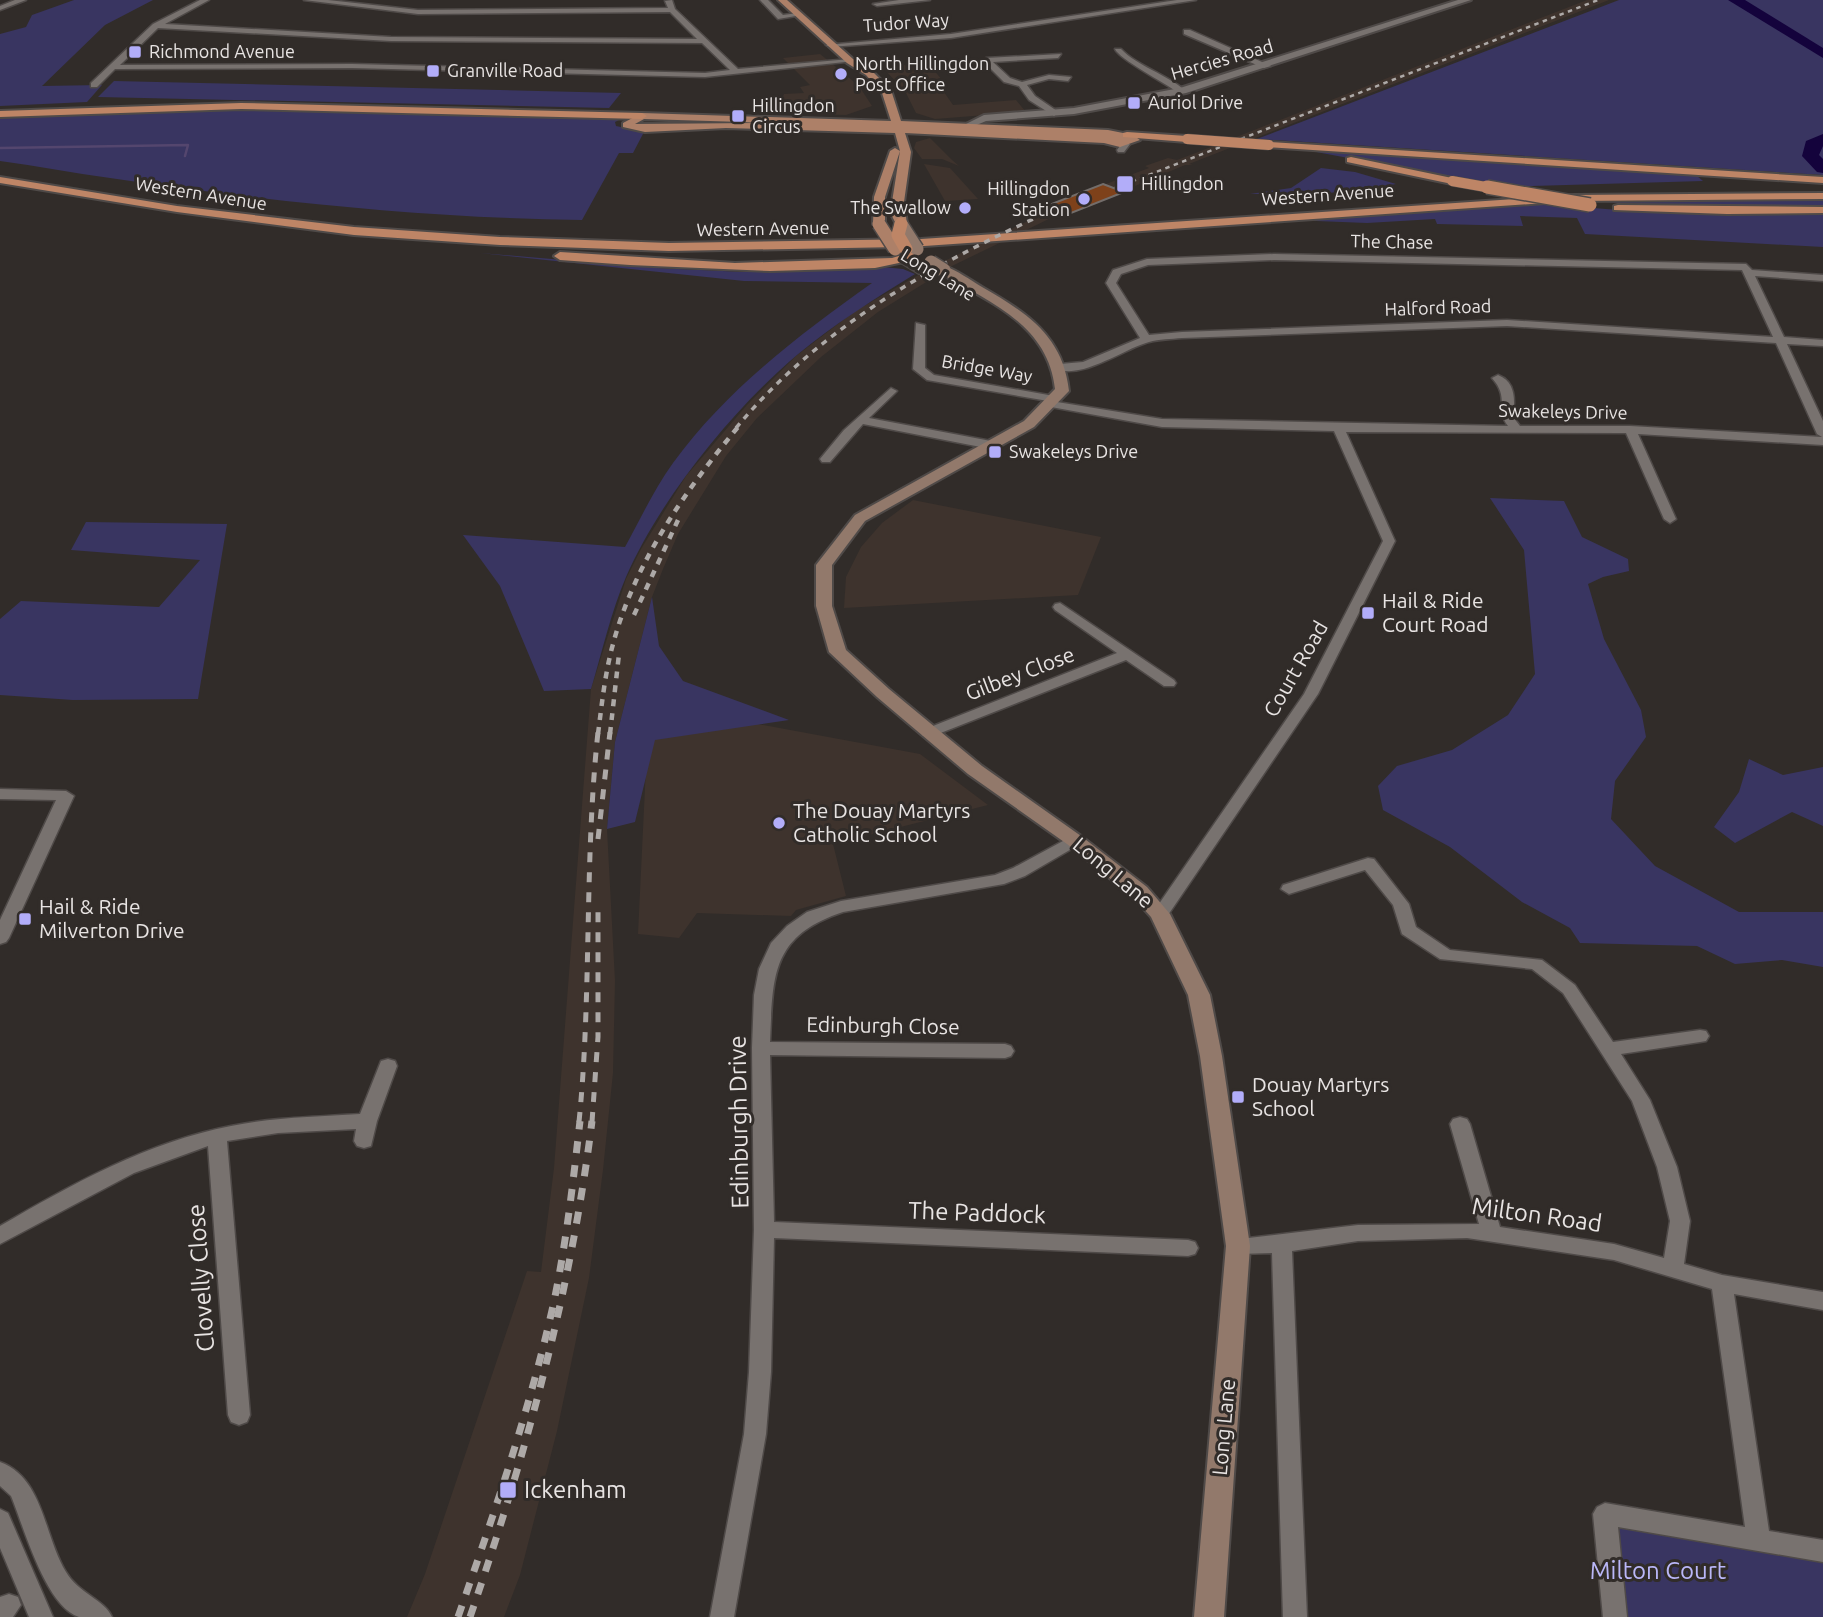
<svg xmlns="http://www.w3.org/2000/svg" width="1823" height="1617" font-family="Ubuntu,sans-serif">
<rect width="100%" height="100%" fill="#312c29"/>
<g fill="#3e332d">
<path d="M1587,0H1609L1189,164L1193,165H1185L1066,215L1061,213L952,266L878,312L821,357L757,418L726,456L678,534L663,569L652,597L615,742L607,829L615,981L613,1073L603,1170L589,1278L557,1431L520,1575L504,1617H407L425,1574L527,1271L541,1272L554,1168L591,689L626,579L641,549L686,476L747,405L796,356L855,311L936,265L1051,210L1044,207L1149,168L1145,166L1168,158L1177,160L1193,154Z"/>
<path d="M820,54L859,86L872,106L846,115L777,113L784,94L804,93L800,87L810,85L783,58Z"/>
<path d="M895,64L932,68L943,81L937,82L953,105L1016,100L1026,112L935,119L916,113L905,91L880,65Z"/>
<path d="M930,138L952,160L959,166L942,159H922L914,148L916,142Z"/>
<path d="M924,164L950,168L978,199L945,201Z"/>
<path d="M913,500L1101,537L1078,595L844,608L846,577L861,547L882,523Z"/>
<path d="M649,704L920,754L988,805L833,844L846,896L796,910L791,916L697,913L679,938L638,934Z"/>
</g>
<g fill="#393561">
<path d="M74,0H153L105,25L42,86L102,85L87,102L0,106V34L26,27L32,15Z"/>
<path d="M1619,0H1823V175L1257,139Z"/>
<path d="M114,81L621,93L609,108L98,97Z"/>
<path d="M166,107L625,117L615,122L616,126L644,132L633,153H619L582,220C425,218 266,201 110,178C73,173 37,166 0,161V115Z"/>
<path d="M1311,151L1696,175L1703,181L1503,187Z"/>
<path d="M1321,168L1355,172L1396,184C1348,195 1298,194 1250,194L1291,188Z"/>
<path d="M1656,199H1823V206L1709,208L1604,202Z"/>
<path d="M1546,203C1640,215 1728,214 1823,213V247L1585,234L1577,218L1520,216L1523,226L1437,224L1435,219L1367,223L1291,220Z"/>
<path d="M480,253L657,268L744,272L883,267L903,269L915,274C874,299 833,325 797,355C732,410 660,499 626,577C611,612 602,652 591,689L544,691L500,586L463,535L625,547C640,520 654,489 673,463C726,390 799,335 872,283L744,281Z"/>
<path d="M1490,498L1564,501L1582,537L1628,559L1629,571L1603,577L1588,584L1604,639L1641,710L1646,737L1615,781L1611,819L1655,866L1739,912H1823V967L1782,960L1735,964L1697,946L1580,943L1570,928L1522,902L1450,847L1383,810L1378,786L1397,766L1452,750L1508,715L1535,674L1524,550Z"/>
<path d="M86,522L227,524L198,699L73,700L0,695V619L21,601L159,607L200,560L71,550Z"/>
<path d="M652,597L659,646L683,681L789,720L655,740L635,822L607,829L615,742Z"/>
<path d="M1749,759L1783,775L1823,767V826L1792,812L1735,843L1714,827L1739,792Z"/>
<path d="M1605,1514L1823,1551V1617H1615Z"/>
</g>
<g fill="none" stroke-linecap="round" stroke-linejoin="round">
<path stroke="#54466e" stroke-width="2.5" d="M0,148L188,145L185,156"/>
<g fill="#14033c" fill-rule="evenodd">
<path d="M1728,0H1745L1823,48V58Z"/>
<path d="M1823,134V146L1819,155L1823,159V173L1817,172L1802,156L1806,141Z"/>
</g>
</g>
<path fill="#7e411a" stroke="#736d6a" stroke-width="2" d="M1103,184L1124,192L1066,215L1044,207Z"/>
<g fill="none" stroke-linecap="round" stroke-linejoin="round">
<g stroke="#4f4a48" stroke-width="3">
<g id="minor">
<path d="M15,0H26L0,10V6Z"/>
<path d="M200,0H209L165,24L391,37L697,39L670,12L418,14L304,0H328L418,10L668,8L665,1L672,0L675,9L738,69L850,59L854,61L705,77L352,68L115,69L97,87H91V83L153,24ZM158,28L391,41L702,43L730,70L705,73L352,64L120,65Z"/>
<path d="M760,0H768L783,15L798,13L802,15L778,19Z"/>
<path d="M899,0H930L877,6L873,4Z"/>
<path d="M1177,0H1196L951,38L830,47L826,45L951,34Z"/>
<path d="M1184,30H1190L1271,66L1264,68L1184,34Z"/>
<path d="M1115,49H1121C1137,66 1166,74 1186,91L1179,93C1166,84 1118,58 1115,49Z"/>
<path d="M1061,54L1058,58L993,62L1010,78L1022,82L1049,75L1071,77L1068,81L1049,79L1027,85L1035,96L1057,111L1058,113L1054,116L1029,100L1019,86L1004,82L982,60L986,58Z"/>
<path d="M1123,142L1130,144L1124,152H1118L1117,150Z"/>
<path d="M1274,254L1746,264L1752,270L1823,275V281L1755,276L1784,337L1823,340V346L1787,344L1823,421V445L1638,434L1676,519L1670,523L1664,519L1626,433L1346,432L1395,541L1318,694L1166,918L1160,920L1152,914L1304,694L1383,541L1334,431L1162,427L1051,407L1045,404L1048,401L927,380L913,369L916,323L925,325V368L934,375L1054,396L1060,399L1057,402L1162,419L1508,426C1495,409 1510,398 1492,378L1498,375C1516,382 1515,400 1513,417L1520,426H1630L1822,437L1817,434L1776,343L1507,326L1182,338C1171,339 1159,339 1149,342C1125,348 1077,383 1054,367L1060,364L1083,362L1140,338L1106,283L1113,270L1147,259ZM1274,260L1742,270L1773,337L1507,320L1182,332L1149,335L1116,283L1121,274L1148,265Z"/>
<path d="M891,388L897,391L895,393L869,418L991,441L997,445L991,449L863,424L830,462H822L820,459L844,430Z"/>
<path d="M1060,603L1174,680L1176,683L1174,686H1164L1126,660L933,736H923L921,733L923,730L1117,653L1055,610L1053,607L1055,604Z"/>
<path d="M0,789L66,791L74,796L9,938L6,942L0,944V920L56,800L0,799Z"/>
<path d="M1074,835L1082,840L1080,844L1025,876L1004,884L843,912C771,936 773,975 770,1042L1005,1044L1011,1046L1014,1051L1011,1056L1005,1058L770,1055L774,1222L1188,1240L1195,1242L1198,1248L1195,1254L1188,1256L774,1238L771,1372L766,1434L734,1617H710L744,1434L749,1372L754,1230L752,1048L754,995L759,969L771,943L787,926L807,912L841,901L995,875L1013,868Z"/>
<path d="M1368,858L1374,859L1409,904L1416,927L1450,950L1542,960L1575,985L1613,1042L1700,1030L1706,1031L1709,1036L1706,1041L1700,1042L1621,1054L1650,1100L1677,1167L1690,1221L1684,1264L1722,1275L1823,1292V1310L1734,1294L1769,1531L1823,1540V1562L1618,1527L1627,1617H1603L1593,1514L1597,1507L1605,1503L1745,1527L1712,1289L1614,1260L1467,1238L1358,1241L1292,1251L1307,1617H1283L1272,1253L1238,1254L1231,1252L1228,1246L1231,1240L1358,1225L1479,1224L1450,1124L1453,1119L1460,1117L1467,1119L1470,1124L1500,1227L1614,1244L1664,1258L1670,1221L1657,1167L1632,1101L1563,993L1532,969L1440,959L1402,934L1393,905L1365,870L1289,894L1281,889L1283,885Z"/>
<path d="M388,1059L395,1061L397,1066L377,1121L371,1146L364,1148L357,1146L354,1141L356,1129L278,1133L227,1141L250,1415L247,1422L239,1425L231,1422L228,1415L208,1146L134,1173L0,1244V1226C72,1184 148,1142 231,1126C274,1117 317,1117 360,1114L379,1066L381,1061Z"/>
<path d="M0,1462C44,1478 44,1537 66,1572C78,1593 105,1600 112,1617C103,1617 88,1617 79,1617C45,1606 24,1527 11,1496L0,1486Z"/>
<path d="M0,1509L8,1513L53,1617H29L0,1548Z"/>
<path d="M9,1594L18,1597L21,1605L13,1617H0V1597Z"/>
</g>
</g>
<g stroke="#4f4a48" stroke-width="4">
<path id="tertiary" d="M1458,0H1471L1186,93L1074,114L986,121L965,130L960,127L984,115L1074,108L1180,88Z"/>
</g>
<g stroke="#4f4a48" stroke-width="4">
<g id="secondary">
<path d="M905,255L929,270L919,273L901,262L899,259Z"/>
<path d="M944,266C957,270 970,280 982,287C1027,313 1063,336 1069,391L1034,427L865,521L832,565V606L846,650L889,689L982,766L1081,836L1147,887L1170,914L1210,995L1222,1056L1250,1246L1224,1617H1194L1226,1246L1200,1056L1188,995L1151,917L1133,897L1067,844L968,774L877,697L829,652L816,606V565L855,515L1024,421L1055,389C1048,324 989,302 940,273V267Z"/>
</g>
</g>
<g stroke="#4f4a48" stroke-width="4">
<path id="primary" d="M778,0H787L853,59L872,71L891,90L901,121L1108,130L1133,135L1140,140L1120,147L1104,143L905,133L911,152L904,202L907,224L897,226L892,216V202L900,151L885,197V224L879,228L873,224L874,197L890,151L895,148L900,151L895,133L726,128L645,132L623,127V123L642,113L891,121L882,93L866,75L847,63ZM644,119L743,122L760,123L635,124Z"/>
</g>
<g stroke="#4f4a48" stroke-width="4">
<g id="trunk">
<path d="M241,103L642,113L647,116L642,119L241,109L0,117V111Z"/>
<path d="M1127,132L1187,136L1192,139L1187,142L1123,137V133Z"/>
<path d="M1269,142L1823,177V183L1265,147L1264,145Z"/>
<path d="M1351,157L1452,178L1458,181L1452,184L1347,162V158Z"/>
<path d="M0,177L177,206L354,227L500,237L669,243L921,239L1574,195L1823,193V199L1574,201L910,247L915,257L913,260L875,268L770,271L630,265L560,260L554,256L560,252L735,263L892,258L902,255L901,247L669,251L500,245L354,235L177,212L0,183Z"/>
<path d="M1618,205L1823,207V213L1727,214L1614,210V206Z"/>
</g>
</g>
<use href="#minor" fill="#78726f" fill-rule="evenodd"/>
<use href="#tertiary" fill="#78726f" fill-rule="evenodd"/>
<use href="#secondary" fill="#92796b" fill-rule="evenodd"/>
<use href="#primary" fill="#ad8068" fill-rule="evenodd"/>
<use href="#trunk" fill="#be8566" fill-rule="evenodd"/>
<path stroke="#ada9a7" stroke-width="2.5" stroke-dasharray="4.5 4.5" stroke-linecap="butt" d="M1115,188L1598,0"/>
<path stroke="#ada9a7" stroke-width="3.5" stroke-dasharray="6 6" stroke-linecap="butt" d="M736,428C820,327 935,263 1053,210"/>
<g stroke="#ada9a7" stroke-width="4.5" stroke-dasharray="7 7" stroke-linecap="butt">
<path d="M634,615L678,520"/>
<path d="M598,734C602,703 605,673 613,644C635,562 685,491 738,427"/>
<path d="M610,734L619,654"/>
</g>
<g stroke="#ada9a7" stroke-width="5" stroke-dasharray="10 10" stroke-linecap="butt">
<path d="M598,839L610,732"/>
<path d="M579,1122C592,993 584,861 598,732"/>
<path d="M592,1122L598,1037V909"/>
</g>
<g stroke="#ada9a7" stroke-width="7" stroke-dasharray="12 12" stroke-linecap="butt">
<path d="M458,1617C494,1514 529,1412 553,1306C566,1245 573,1183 580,1121"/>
<path d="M470,1617C526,1454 571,1292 592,1121"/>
</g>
<g stroke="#4f4a48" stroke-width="16" stroke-linecap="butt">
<g id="secondary-bridge">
<path d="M901,224L917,249"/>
<path d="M931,262L944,270"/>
</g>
</g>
<g stroke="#4f4a48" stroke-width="16" stroke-linecap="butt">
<path id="primary-bridge" d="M879,224L895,249"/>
</g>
<g stroke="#4f4a48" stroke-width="11" stroke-linecap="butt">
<g id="trunk-bridge-far1">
<path d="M1187,139L1269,145"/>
<path d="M1452,181L1497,189"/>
</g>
</g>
<g stroke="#4f4a48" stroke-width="16" stroke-linecap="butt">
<g id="trunk-bridge">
<path d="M1487,187L1590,205"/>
<path d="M901,224L898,235L906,249"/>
</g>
</g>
<use href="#secondary-bridge" stroke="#92796b" stroke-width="13"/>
<use href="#primary-bridge" stroke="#ad8068" stroke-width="13"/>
<use href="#trunk-bridge-far1" stroke="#be8566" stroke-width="10"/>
<use href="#trunk-bridge" stroke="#be8566" stroke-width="13"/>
</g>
<g fill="#b2adf9" stroke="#312c29" stroke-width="2.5">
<rect x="128" y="45" width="14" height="14" rx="3.5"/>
<rect x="426" y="64" width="14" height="14" rx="3.5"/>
<circle cx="841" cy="74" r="7"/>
<rect x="1127" y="96" width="14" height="14" rx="3.5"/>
<rect x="731" y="109" width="14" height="14" rx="3.5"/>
<rect x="1116" y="175" width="18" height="18" rx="3.5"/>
<circle cx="1084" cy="199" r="7"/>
<circle cx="965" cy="208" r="7"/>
<rect x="988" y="445" width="14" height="14" rx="3.5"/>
<rect x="1361" y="606" width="14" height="14" rx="3.5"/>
<circle cx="779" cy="823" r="7"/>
<rect x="18" y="912" width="14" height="14" rx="3.5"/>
<rect x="1231" y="1090" width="14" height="14" rx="3.5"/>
<rect x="499" y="1481" width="18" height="18" rx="3.5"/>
</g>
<g text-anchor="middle" stroke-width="6" stroke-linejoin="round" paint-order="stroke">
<g font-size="18" fill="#e8e4e3" stroke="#312c29">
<text transform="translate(906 23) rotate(-4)" y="6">Tudor Way</text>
<text transform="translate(1222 60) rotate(-16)" y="6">Hercies Road</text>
<text transform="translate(201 194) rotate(9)" y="6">Western Avenue</text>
<text transform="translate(1328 195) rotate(-4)" y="6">Western Avenue</text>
<text transform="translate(763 229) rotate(-1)" y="6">Western Avenue</text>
<text transform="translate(1392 242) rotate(1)" y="6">The Chase</text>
<text transform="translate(938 275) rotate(31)" y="6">Long Lane</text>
<text transform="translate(1438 308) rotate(-2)" y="6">Halford Road</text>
<text transform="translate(987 369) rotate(10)" y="6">Bridge Way</text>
<text transform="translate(1563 412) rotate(1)" y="6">Swakeleys Drive</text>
</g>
<g font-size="18" fill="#e8e4e3" stroke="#312c29" text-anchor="start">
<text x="149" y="58">Richmond Avenue</text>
<text x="855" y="70">North Hillingdon<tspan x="855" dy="21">Post Office</tspan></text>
<text x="447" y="77">Granville Road</text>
<text x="1148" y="109">Auriol Drive</text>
<text x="752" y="112">Hillingdon<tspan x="752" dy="21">Circus</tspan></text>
<text x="1141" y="190">Hillingdon</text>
<text x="1070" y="195" text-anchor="end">Hillingdon<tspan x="1070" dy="21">Station</tspan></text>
<text x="951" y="214" text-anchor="end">The Swallow</text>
<text x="1009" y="458">Swakeleys Drive</text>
</g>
<g font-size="21" fill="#e8e4e3" stroke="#312c29" text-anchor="start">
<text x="1382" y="608">Hail &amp; Ride<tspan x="1382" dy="24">Court Road</tspan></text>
<text x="793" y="818">The Douay Martyrs<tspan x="793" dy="24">Catholic School</tspan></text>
<text x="39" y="914">Hail &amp; Ride<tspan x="39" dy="24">Milverton Drive</tspan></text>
<text x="1252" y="1092">Douay Martyrs<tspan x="1252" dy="24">School</tspan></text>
</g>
<g font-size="21" fill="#e8e4e3" stroke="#312c29">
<text transform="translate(1296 669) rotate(-60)" y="7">Court Road</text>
<text transform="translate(1020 674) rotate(-21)" y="7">Gilbey Close</text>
<text transform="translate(1113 873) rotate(40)" y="7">Long Lane</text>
<text transform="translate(883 1026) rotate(1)" y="7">Edinburgh Close</text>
<text transform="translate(1224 1427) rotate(-85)" y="7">Long Lane</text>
</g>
<g font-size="24" fill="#e8e4e3" stroke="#312c29">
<text transform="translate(739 1122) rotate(-91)" y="8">Edinburgh Drive</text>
<text transform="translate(977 1213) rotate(2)" y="8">The Paddock</text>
<text transform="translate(1537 1215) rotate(8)" y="8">Milton Road</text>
<text transform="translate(201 1278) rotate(-94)" y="8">Clovelly Close</text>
</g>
<g font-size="24" fill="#e8e4e3" stroke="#312c29" text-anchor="start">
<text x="524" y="1498">Ickenham</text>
</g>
<g font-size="24" fill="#bab7f8" stroke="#312c29">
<text x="1658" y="1579">Milton Court</text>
</g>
</g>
</svg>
